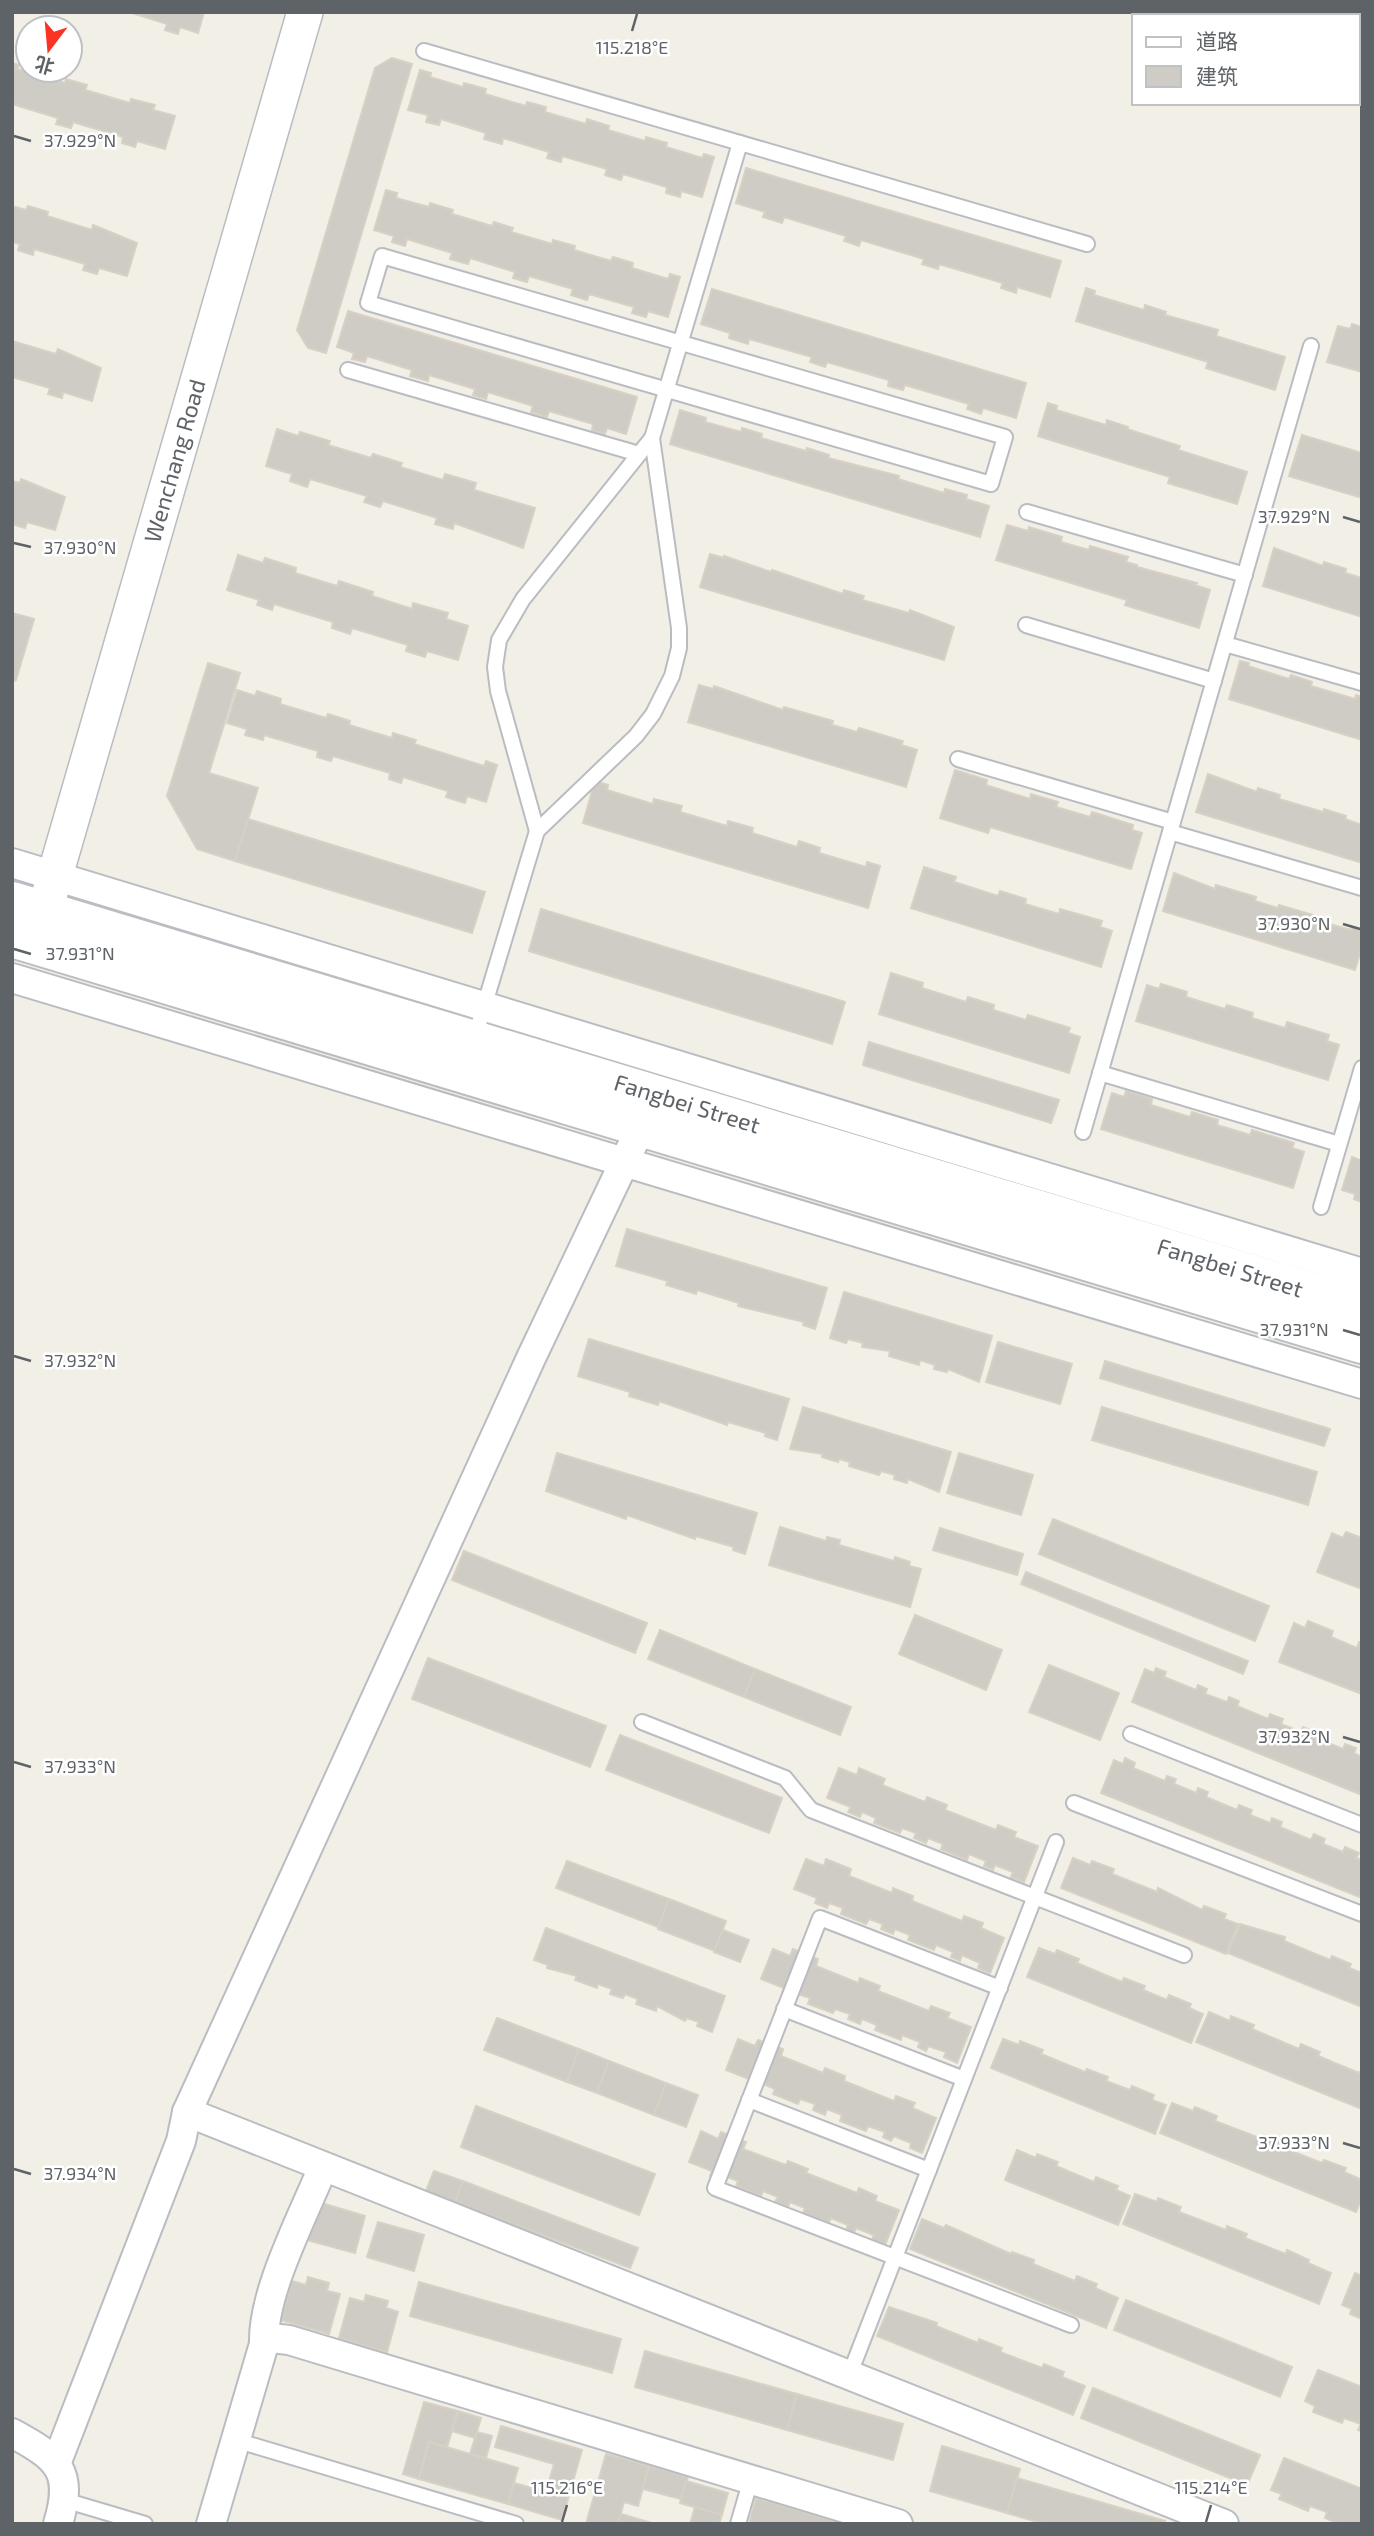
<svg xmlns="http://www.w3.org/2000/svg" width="1374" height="2536" font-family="'Exo 2','Noto Sans SC',sans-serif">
<rect width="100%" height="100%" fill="#f2efe7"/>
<g fill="#cfccc6" stroke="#d7d1c4" stroke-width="2">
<path d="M129,12H204L198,33L180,27L178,34L165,30L167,24Z"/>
<path d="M392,58L412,64L326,353L308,348L297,330L375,68Z"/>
<path d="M12,63L19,65L17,69L65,83L66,79L87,85L85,90L130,103L131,99L155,105L153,110L175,116L165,149L137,141L135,147L122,143L123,137L73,122L71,128L56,124L58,118L12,104Z"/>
<path d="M420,70L431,73L430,77L463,87L464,83L486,89L485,94L526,106L527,102L546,107L545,112L586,124L587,119L609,126L608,130L645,141L646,137L667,143L666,147L702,158L704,154L714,157L702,197L681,191L680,197L666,193L667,187L623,174L621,180L605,175L607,169L562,156L561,162L547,158L549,152L503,138L502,144L484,139L486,133L441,119L439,125L426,122L428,115L408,110Z"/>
<path d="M746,168L1061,261L1050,297L1017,287L1016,293L1001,288L1003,283L939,264L938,269L922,264L924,259L861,240L859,246L844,241L846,236L784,217L782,223L763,217L765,212L736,203Z"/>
<path d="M386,190L397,193L396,198L429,207L430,203L453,210L452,214L492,226L494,222L513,228L511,232L552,244L553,240L575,246L574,250L611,261L613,257L633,263L632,268L668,279L670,274L680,277L668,317L648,311L646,317L632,313L634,307L589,294L587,300L571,295L573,289L529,276L527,282L513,278L515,272L470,258L468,264L450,259L452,253L407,239L405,246L392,242L394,236L374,230Z"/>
<path d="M12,206L26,210L28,206L48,212L47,216L92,230L93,225L137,243L127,276L99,268L97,274L83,270L85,264L34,249L33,255L18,250L20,244L12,242Z"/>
<path d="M1086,288L1095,291L1094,295L1144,310L1145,305L1166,312L1165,315L1218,330L1216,336L1285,357L1275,390L1206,368L1208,362L1076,321Z"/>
<path d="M712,289L1026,383L1016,418L983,408L981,414L967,409L969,404L905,385L903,390L888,386L889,380L827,362L825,367L810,362L812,357L749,339L748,344L729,338L730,333L701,324Z"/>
<path d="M348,311L637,397L626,434L607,428L605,434L592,430L593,424L549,411L547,417L531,412L533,406L488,392L486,399L473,395L475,389L429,375L428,381L410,376L412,370L367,356L365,362L352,359L354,353L337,347Z"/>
<path d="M1352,324L1362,327V372L1327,362L1338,326L1350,329Z"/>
<path d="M12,341L56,354L58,349L101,368L92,401L63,392L62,398L48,394L50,388L12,377Z"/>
<path d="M1048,403L1057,406L1056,410L1106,425L1107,420L1128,427L1127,429L1180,446L1178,450L1247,472L1237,504L1168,483L1170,477L1038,436Z"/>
<path d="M680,410L706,418L705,422L741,432L742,428L762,434L761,438L806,451L807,448L829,455L828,458L899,476L898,479L944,493L945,489L967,495L966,499L989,506L980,537L670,444Z"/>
<path d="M277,429L298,436L300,432L330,441L328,445L371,458L373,454L402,463L400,467L443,480L445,474L476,483L474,490L535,508L523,548L454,523L453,529L435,524L437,518L383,501L380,507L364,502L367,496L310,479L307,487L290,481L292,474L266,466Z"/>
<path d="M1302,435L1362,453V498L1289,476Z"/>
<path d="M21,479L65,497L55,530L27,522L25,528L12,524V481L20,483Z"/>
<path d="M1007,525L1028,531L1029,527L1062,537L1061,542L1089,550L1090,546L1128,557L1126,562L1137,565V567L1197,583L1195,585L1210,590L1199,628L1125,605L1127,600L996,560Z"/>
<path d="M1274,548L1323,566L1324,562L1346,569L1345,573L1362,578V617L1263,586Z"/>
<path d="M710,554L724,558V556L771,572L772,570L843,594L844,590L864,596L862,600L909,613L910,610L954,627L944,660L700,587Z"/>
<path d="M238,555L263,563L265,558L296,568L295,573L337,586L339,581L373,592L372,596L412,609L413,603L448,613L446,619L468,626L458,660L427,651L425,657L406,651L408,645L352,628L350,634L332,628L333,622L274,604L272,610L257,605L259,600L227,590Z"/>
<path d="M12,613L34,619L16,680L12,682Z"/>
<path d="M1240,661L1249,663L1248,666L1289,679L1291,675L1312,682L1311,686L1355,699L1356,695L1362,697V740L1229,699Z"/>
<path d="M208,663L240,673L209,773L258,788L235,861L197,849L167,796Z"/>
<path d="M699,685L713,689L714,686L783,710L784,707L833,721L832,725L857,732L859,728L903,741L901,745L917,750L906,787L688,722Z"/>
<path d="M237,690L255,696L257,691L281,699L280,704L326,718L328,714L350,721L349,725L392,738L393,733L416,740L414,744L484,766L486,761L497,765L486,802L467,796L465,803L446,797L448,791L403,777L401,783L389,779L390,773L333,756L331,761L317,757L318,751L264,735L263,740L245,735L247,729L227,723Z"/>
<path d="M955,770L987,780L986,785L1030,799L1031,794L1058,802L1056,807L1090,817L1092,812L1133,825L1132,830L1142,833L1131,869L990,827L988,833L940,818Z"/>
<path d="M1208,774L1257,792L1258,788L1280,795L1279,799L1323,812L1324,809L1346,816L1345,819L1362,825V863L1196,812Z"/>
<path d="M595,781L608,785L607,790L653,804L654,799L682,806L680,812L727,826L728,821L753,828L752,833L797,847L799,841L820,848L819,853L866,867L867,862L880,866L868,908L583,823Z"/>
<path d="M248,819L485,892L472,933L235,861Z"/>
<path d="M924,867L956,877L954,882L998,896L1000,891L1026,899L1025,904L1059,914L1060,909L1102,921L1100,927L1112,931L1101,967L911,908Z"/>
<path d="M1174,873L1215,889L1216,885L1256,897L1255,901L1278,908L1279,905L1323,918L1322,922L1351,930L1352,927L1362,930V947L1355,970L1163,911Z"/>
<path d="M541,909L845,1002L832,1044L529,951Z"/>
<path d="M891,973L923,983L922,988L966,1002L968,997L994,1005L993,1010L1026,1020L1028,1015L1070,1028L1068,1033L1080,1037L1069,1073L879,1014Z"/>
<path d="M1161,984L1187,992L1186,997L1225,1009L1227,1005L1253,1013L1252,1018L1285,1028L1287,1022L1329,1035L1327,1041L1339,1045L1328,1080L1136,1021L1147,985L1159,989Z"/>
<path d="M869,1042L1059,1100L1051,1123L863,1065Z"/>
<path d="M1126,1091L1152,1099L1151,1105L1190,1117L1192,1112L1218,1120L1217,1125L1250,1135L1252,1130L1294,1143L1292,1148L1304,1152L1293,1188L1101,1129L1112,1093L1124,1097Z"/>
<path d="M1352,1157L1362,1161V1202L1354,1199L1355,1194L1342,1190Z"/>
<path d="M627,1229L827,1288L815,1329L803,1325L804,1322L738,1306L739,1303L697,1290L696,1294L666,1285L668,1281L616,1266Z"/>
<path d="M844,1292L992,1336L979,1382L948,1369L947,1372L934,1369L935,1365L920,1360L919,1365L889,1356L890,1351L862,1347L863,1343L848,1339L846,1343L830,1338Z"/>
<path d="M589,1339L789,1399L777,1440L765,1436L766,1433L728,1422L727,1425L659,1401L658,1405L629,1396L630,1392L578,1376Z"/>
<path d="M998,1342L1072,1364L1060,1404L986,1382Z"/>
<path d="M1105,1361L1330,1429L1324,1446L1100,1378Z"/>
<path d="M803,1407L951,1452L939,1492L908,1479L907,1483L894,1479L895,1475L881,1471L879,1475L849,1466L850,1462L839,1459L838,1462L822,1457L823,1454L790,1449Z"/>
<path d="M1102,1407L1317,1472L1308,1505L1092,1440Z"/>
<path d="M557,1453L757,1513L745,1554L733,1550L734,1547L696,1536L695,1539L627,1515L626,1519L546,1491Z"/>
<path d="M959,1453L1033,1475L1021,1515L947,1493Z"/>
<path d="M1053,1519L1269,1606L1255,1641L1039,1554Z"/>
<path d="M780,1527L826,1541L827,1537L840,1540L839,1545L894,1561L895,1557L910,1562L909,1566L921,1569L910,1607L769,1565Z"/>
<path d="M940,1528L1023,1554L1017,1575L933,1550Z"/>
<path d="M1346,1532L1362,1538V1589L1317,1572L1332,1533L1343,1538Z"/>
<path d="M464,1551L647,1623L635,1653L452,1580Z"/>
<path d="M1026,1572L1248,1661L1243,1674L1021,1584Z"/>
<path d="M915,1615L1002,1650L986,1690L899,1654Z"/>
<path d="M1308,1621L1333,1631L1331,1637L1357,1648L1359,1642L1362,1643V1694L1279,1662L1294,1623L1305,1628Z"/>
<path d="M660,1630L755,1669L744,1697L648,1659Z"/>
<path d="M428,1658L606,1726L590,1767L412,1699Z"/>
<path d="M1049,1665L1119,1693L1100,1740L1029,1712Z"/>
<path d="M1156,1668L1166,1672L1164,1677L1196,1690L1198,1685L1207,1689L1205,1694L1227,1702L1229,1697L1239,1701L1237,1706L1268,1719L1270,1714L1283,1719L1281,1724L1301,1732L1303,1727L1313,1731L1311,1736L1343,1749L1345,1744L1356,1748L1354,1753L1362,1757V1795L1132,1702L1145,1669L1154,1673Z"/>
<path d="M755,1669L851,1707L840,1735L744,1697Z"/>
<path d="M620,1735L782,1798L769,1833L606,1770Z"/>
<path d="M1125,1758L1135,1763L1133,1768L1165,1781L1167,1776L1176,1779L1174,1784L1196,1793L1198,1788L1208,1792L1206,1797L1237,1810L1239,1805L1252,1810L1250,1815L1270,1823L1272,1818L1282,1822L1280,1827L1311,1840L1314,1834L1325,1839L1323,1844L1343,1852L1345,1847L1359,1853L1356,1858L1362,1860V1898L1101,1793L1114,1760L1123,1764Z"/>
<path d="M839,1768L857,1775L859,1768L885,1779L882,1785L925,1802L927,1797L947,1805L945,1810L996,1830L998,1825L1016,1832L1014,1837L1038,1846L1024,1882L1011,1877L1013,1872L995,1865L993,1870L984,1866L986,1861L969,1854L967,1860L941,1849L943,1844L928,1838L926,1843L914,1838L916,1833L902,1828L900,1833L874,1823L876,1818L862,1812L860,1817L848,1812L851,1807L827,1798Z"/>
<path d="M1073,1858L1090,1865L1092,1861L1114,1869L1112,1874L1157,1892L1158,1888L1202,1910L1204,1906L1226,1914L1224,1919L1238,1924L1226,1954L1061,1888Z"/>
<path d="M806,1859L824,1866L826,1859L851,1869L849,1876L892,1893L893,1888L913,1896L912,1901L962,1921L964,1916L983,1923L981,1928L1004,1938L990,1973L978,1968L980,1963L962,1955L960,1961L951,1957L953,1952L936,1945L934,1950L908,1940L910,1935L895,1929L893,1934L881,1929L883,1924L869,1919L866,1924L841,1914L843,1908L829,1903L827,1908L815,1903L817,1898L794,1889Z"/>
<path d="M567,1861L669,1899L658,1927L556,1888Z"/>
<path d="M669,1899L726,1921L715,1951L658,1929Z"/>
<path d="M1240,1924L1285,1937L1284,1941L1330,1960L1332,1956L1351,1964L1349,1968L1362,1973V2007L1228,1953Z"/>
<path d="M546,1928L725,1996L712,2032L697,2026L699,2022L687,2018L685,2021L657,2006L656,2011L636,2004L638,1999L625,1994L623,1998L610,1994L612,1989L598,1984L597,1988L575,1980L577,1976L547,1968L548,1965L534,1960Z"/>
<path d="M723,1930L749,1940L740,1962L714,1952Z"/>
<path d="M1039,1948L1055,1954L1057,1950L1079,1959L1077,1963L1122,1982L1124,1978L1145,1986L1143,1990L1167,2000L1169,1995L1191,2004L1189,2008L1203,2014L1191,2043L1027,1977Z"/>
<path d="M773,1949L790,1956L793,1949L818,1959L816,1966L858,1983L860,1978L880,1986L878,1991L929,2011L931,2006L950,2013L947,2018L971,2027L957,2063L944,2057L946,2052L928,2046L926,2051L918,2047L920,2042L902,2035L901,2040L875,2030L877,2025L862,2019L860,2024L848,2019L850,2014L835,2009L833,2013L808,2004L810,1998L795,1993L793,1998L782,1993L784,1988L761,1979Z"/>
<path d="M1209,2012L1230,2021L1231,2016L1254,2025L1252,2029L1299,2049L1301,2044L1320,2052L1318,2056L1359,2073L1362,2069V2109L1196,2042Z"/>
<path d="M497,2018L579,2049L567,2082L484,2050Z"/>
<path d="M738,2039L755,2046L758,2040L783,2049L781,2056L823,2073L825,2068L845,2076L844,2081L894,2101L896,2096L915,2103L912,2108L936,2118L922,2153L910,2148L911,2143L894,2136L891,2141L883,2137L885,2132L868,2126L866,2131L840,2121L842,2115L827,2109L825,2115L813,2110L815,2104L800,2099L798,2104L773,2094L775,2089L761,2083L758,2088L747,2084L749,2079L726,2070Z"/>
<path d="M1003,2039L1019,2045L1020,2041L1043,2050L1041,2054L1085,2072L1087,2069L1108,2077L1106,2081L1130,2090L1132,2086L1154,2095L1152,2100L1166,2105L1155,2134L991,2068Z"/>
<path d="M579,2049L609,2061L597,2093L567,2082Z"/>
<path d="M609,2061L666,2083L654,2115L597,2093Z"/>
<path d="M666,2083L698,2095L686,2127L654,2115Z"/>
<path d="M1172,2103L1193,2111L1195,2107L1217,2116L1215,2121L1262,2139L1264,2135L1283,2143L1281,2147L1322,2163L1324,2160L1346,2168L1344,2172L1362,2180V2198L1356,2212L1160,2133Z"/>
<path d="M476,2106L655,2174L639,2215L461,2147Z"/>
<path d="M701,2131L718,2139L721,2132L746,2142L743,2149L786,2165L788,2161L808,2169L806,2173L857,2193L859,2188L877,2196L875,2201L899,2210L885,2245L872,2240L874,2235L856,2228L854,2233L846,2230L848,2225L831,2218L829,2223L803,2213L805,2208L790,2202L788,2207L775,2202L778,2197L763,2191L761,2196L736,2186L738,2181L723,2175L721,2180L710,2176L712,2171L689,2162Z"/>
<path d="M1017,2150L1036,2158L1037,2154L1058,2162L1056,2166L1094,2182L1096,2177L1118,2186L1116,2190L1130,2196L1118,2225L1005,2180Z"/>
<path d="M434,2171L463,2181L455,2202L426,2191Z"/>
<path d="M463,2181L638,2248L630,2268L455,2202Z"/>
<path d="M1135,2194L1157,2202L1158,2198L1181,2207L1179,2212L1226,2230L1227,2226L1247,2234L1245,2238L1286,2254L1287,2250L1309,2260L1308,2263L1331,2273L1319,2304L1123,2224Z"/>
<path d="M318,2202L365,2216L355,2253L307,2240Z"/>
<path d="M922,2219L944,2228L946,2225L1011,2254L1012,2252L1034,2260L1033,2264L1075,2281L1077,2276L1097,2284L1095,2288L1118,2298L1106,2328L910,2249Z"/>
<path d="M378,2222L424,2235L414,2271L367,2257Z"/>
<path d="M1355,2273L1362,2276V2319L1350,2314L1352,2309L1342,2305Z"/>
<path d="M308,2277L329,2283L327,2291L340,2294L329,2334L281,2320L292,2281L306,2285Z"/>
<path d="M419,2282L621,2339L612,2373L410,2316Z"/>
<path d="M366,2295L388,2301L386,2308L398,2312L387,2352L339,2338L350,2298L364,2302Z"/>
<path d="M1126,2300L1292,2367L1280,2397L1114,2330Z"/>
<path d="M889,2307L937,2323L936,2326L978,2343L979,2339L1002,2348L1000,2352L1042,2368L1044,2364L1064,2372L1062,2377L1085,2386L1073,2415L877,2336Z"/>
<path d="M645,2351L797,2394L787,2430L635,2387Z"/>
<path d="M1318,2370L1362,2387V2431L1358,2430L1361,2424L1344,2418L1342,2423L1313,2412L1315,2406L1305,2401Z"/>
<path d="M1093,2388L1260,2455L1247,2485L1081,2418Z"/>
<path d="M797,2394L903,2424L893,2460L787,2430Z"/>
<path d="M424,2402L458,2411L447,2447L429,2442L419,2479L403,2474Z"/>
<path d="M458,2411L481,2418L475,2438L452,2431Z"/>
<path d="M501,2426L582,2450L562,2520L508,2504L514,2483L546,2492L554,2464L495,2447Z"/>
<path d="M477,2432L492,2436L486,2458L470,2454Z"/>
<path d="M429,2442L518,2468L508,2504L419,2479Z"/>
<path d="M942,2446L1020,2469L1007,2513L930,2491Z"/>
<path d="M606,2454L649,2466L638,2506L624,2502L618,2524H586Z"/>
<path d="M1284,2458L1362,2489V2524H1339L1325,2518L1327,2512L1310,2506L1308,2511L1279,2499L1282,2494L1271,2490Z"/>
<path d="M649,2466L688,2477L681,2499L643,2489Z"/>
<path d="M1017,2478L1165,2521L1164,2524H1044L1007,2513Z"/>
<path d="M686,2481L728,2493L722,2515L680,2503Z"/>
<path d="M756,2498L845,2524H749Z"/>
<path d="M695,2507L722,2515L719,2524H690Z"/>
<path d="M621,2514L655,2524H618Z"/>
</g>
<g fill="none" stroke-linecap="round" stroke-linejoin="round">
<g stroke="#b9bdc1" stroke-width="18">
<g id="service">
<path d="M424,51L1087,244"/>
<path d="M382,256L1005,437L991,484L368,303Z"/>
<path d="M348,370L639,454"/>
<path d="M1027,512L1245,575"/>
<path d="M1026,625L1214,681"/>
<path d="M1225,644L1362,683"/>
<path d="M958,759L1173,822"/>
<path d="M537,831L498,691L495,667L499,640L523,599L652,438L740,143"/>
<path d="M1170,832L1362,888"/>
<path d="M474,1040L537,831L636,736L653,714L672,676L679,648V628L652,438"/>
<path d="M1100,1073L1339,1144"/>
<path d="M1083,1132L1311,346"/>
<path d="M1321,1207L1362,1068"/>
<path d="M642,1722L785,1778L811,1810L1184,1955"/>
<path d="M1131,1734L1362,1825"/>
<path d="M1074,1803L1362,1914"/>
<path d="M1000,1988L820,1918L715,2188L1071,2325"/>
<path d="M784,2009L964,2079"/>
<path d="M749,2100L929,2170"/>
<path d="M849,2376L1056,1842"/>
<path d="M235,2440L516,2524"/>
<path d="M64,2500L145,2524"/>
<path d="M738,2524L751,2479"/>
</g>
</g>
<g stroke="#b9bdc1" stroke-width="32">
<g id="minor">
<path d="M12,863L1362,1273"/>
<path d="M12,978L1362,1384"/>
<path d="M187,2112L1224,2524"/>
<path d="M264,2344C262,2293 303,2216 323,2167"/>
<path d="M12,2433C58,2458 74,2470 58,2524"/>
<path d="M56,2464L181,2141L187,2112L531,1358L641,1127"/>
<path d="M211,2524L264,2344L271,2338L289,2340L898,2524"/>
</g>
</g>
<g stroke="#b9bdc1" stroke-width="38">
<path id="tertiary" d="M45,910L305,12"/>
</g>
<g stroke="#babec3" stroke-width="42">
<g id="secondary">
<path d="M12,901L1362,1307"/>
<path d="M12,938L1362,1344"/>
</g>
</g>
<use href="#service" stroke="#fff" stroke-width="14"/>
<use href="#minor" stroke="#fff" stroke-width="28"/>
<use href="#tertiary" stroke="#fff" stroke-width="35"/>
<use href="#secondary" stroke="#fff" stroke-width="38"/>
</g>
<path fill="none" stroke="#5e6368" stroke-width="2.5" d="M632,31L637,14M14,136L31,141M1343,517L1360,522M14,543L31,547M1343,924L1360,929M14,949L31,954M1343,1330L1360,1335M14,1356L31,1361M1343,1737L1360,1742M14,1762L31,1767M1343,2143L1360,2148M14,2169L31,2174M562,2522L567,2505M1206,2522L1211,2505"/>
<g text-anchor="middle" stroke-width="5" stroke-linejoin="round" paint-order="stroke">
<g font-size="23" fill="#5e6368" stroke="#fff">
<text transform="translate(175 461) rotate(-74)" y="8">Wenchang Road</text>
<text transform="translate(687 1104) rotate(17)" y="8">Fangbei Street</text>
<text transform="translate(1230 1268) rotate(17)" y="8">Fangbei Street</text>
</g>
</g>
<g font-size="18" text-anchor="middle" fill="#5e6368" stroke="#fff" stroke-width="5" stroke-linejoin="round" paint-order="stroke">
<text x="632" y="54">115.218°E</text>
<text x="80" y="147">37.929°N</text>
<text x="1294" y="523">37.929°N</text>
<text x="80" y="554">37.930°N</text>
<text x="1294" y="930">37.930°N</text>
<text x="80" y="960">37.931°N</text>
<text x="1294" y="1336">37.931°N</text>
<text x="80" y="1367">37.932°N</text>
<text x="1294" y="1743">37.932°N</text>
<text x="80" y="1773">37.933°N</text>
<text x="1294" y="2149">37.933°N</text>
<text x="80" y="2180">37.934°N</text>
<text x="567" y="2494">115.216°E</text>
<text x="1211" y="2494">115.214°E</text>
</g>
<rect width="1374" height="2536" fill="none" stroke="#5e6368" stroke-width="28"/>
<rect x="1132" y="14" width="228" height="91" fill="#ffffff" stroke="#bfc1c3" stroke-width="2"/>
<rect x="1146" y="37" width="35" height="10" fill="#ffffff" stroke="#bfc1c3" stroke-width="2"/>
<text x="1196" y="49" font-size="21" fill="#5e6368">道路</text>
<rect x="1146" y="66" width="35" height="21" fill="#cfccc6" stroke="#bfc1c3" stroke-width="2"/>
<text x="1196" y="84" font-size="21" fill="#5e6368">建筑</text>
<g transform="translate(49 49) rotate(196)"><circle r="33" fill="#ffffff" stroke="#bfc1c3" stroke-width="2"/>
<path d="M0-5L12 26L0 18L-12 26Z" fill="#fb3324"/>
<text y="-10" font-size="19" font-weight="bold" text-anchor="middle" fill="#5e6368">北</text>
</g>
</svg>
